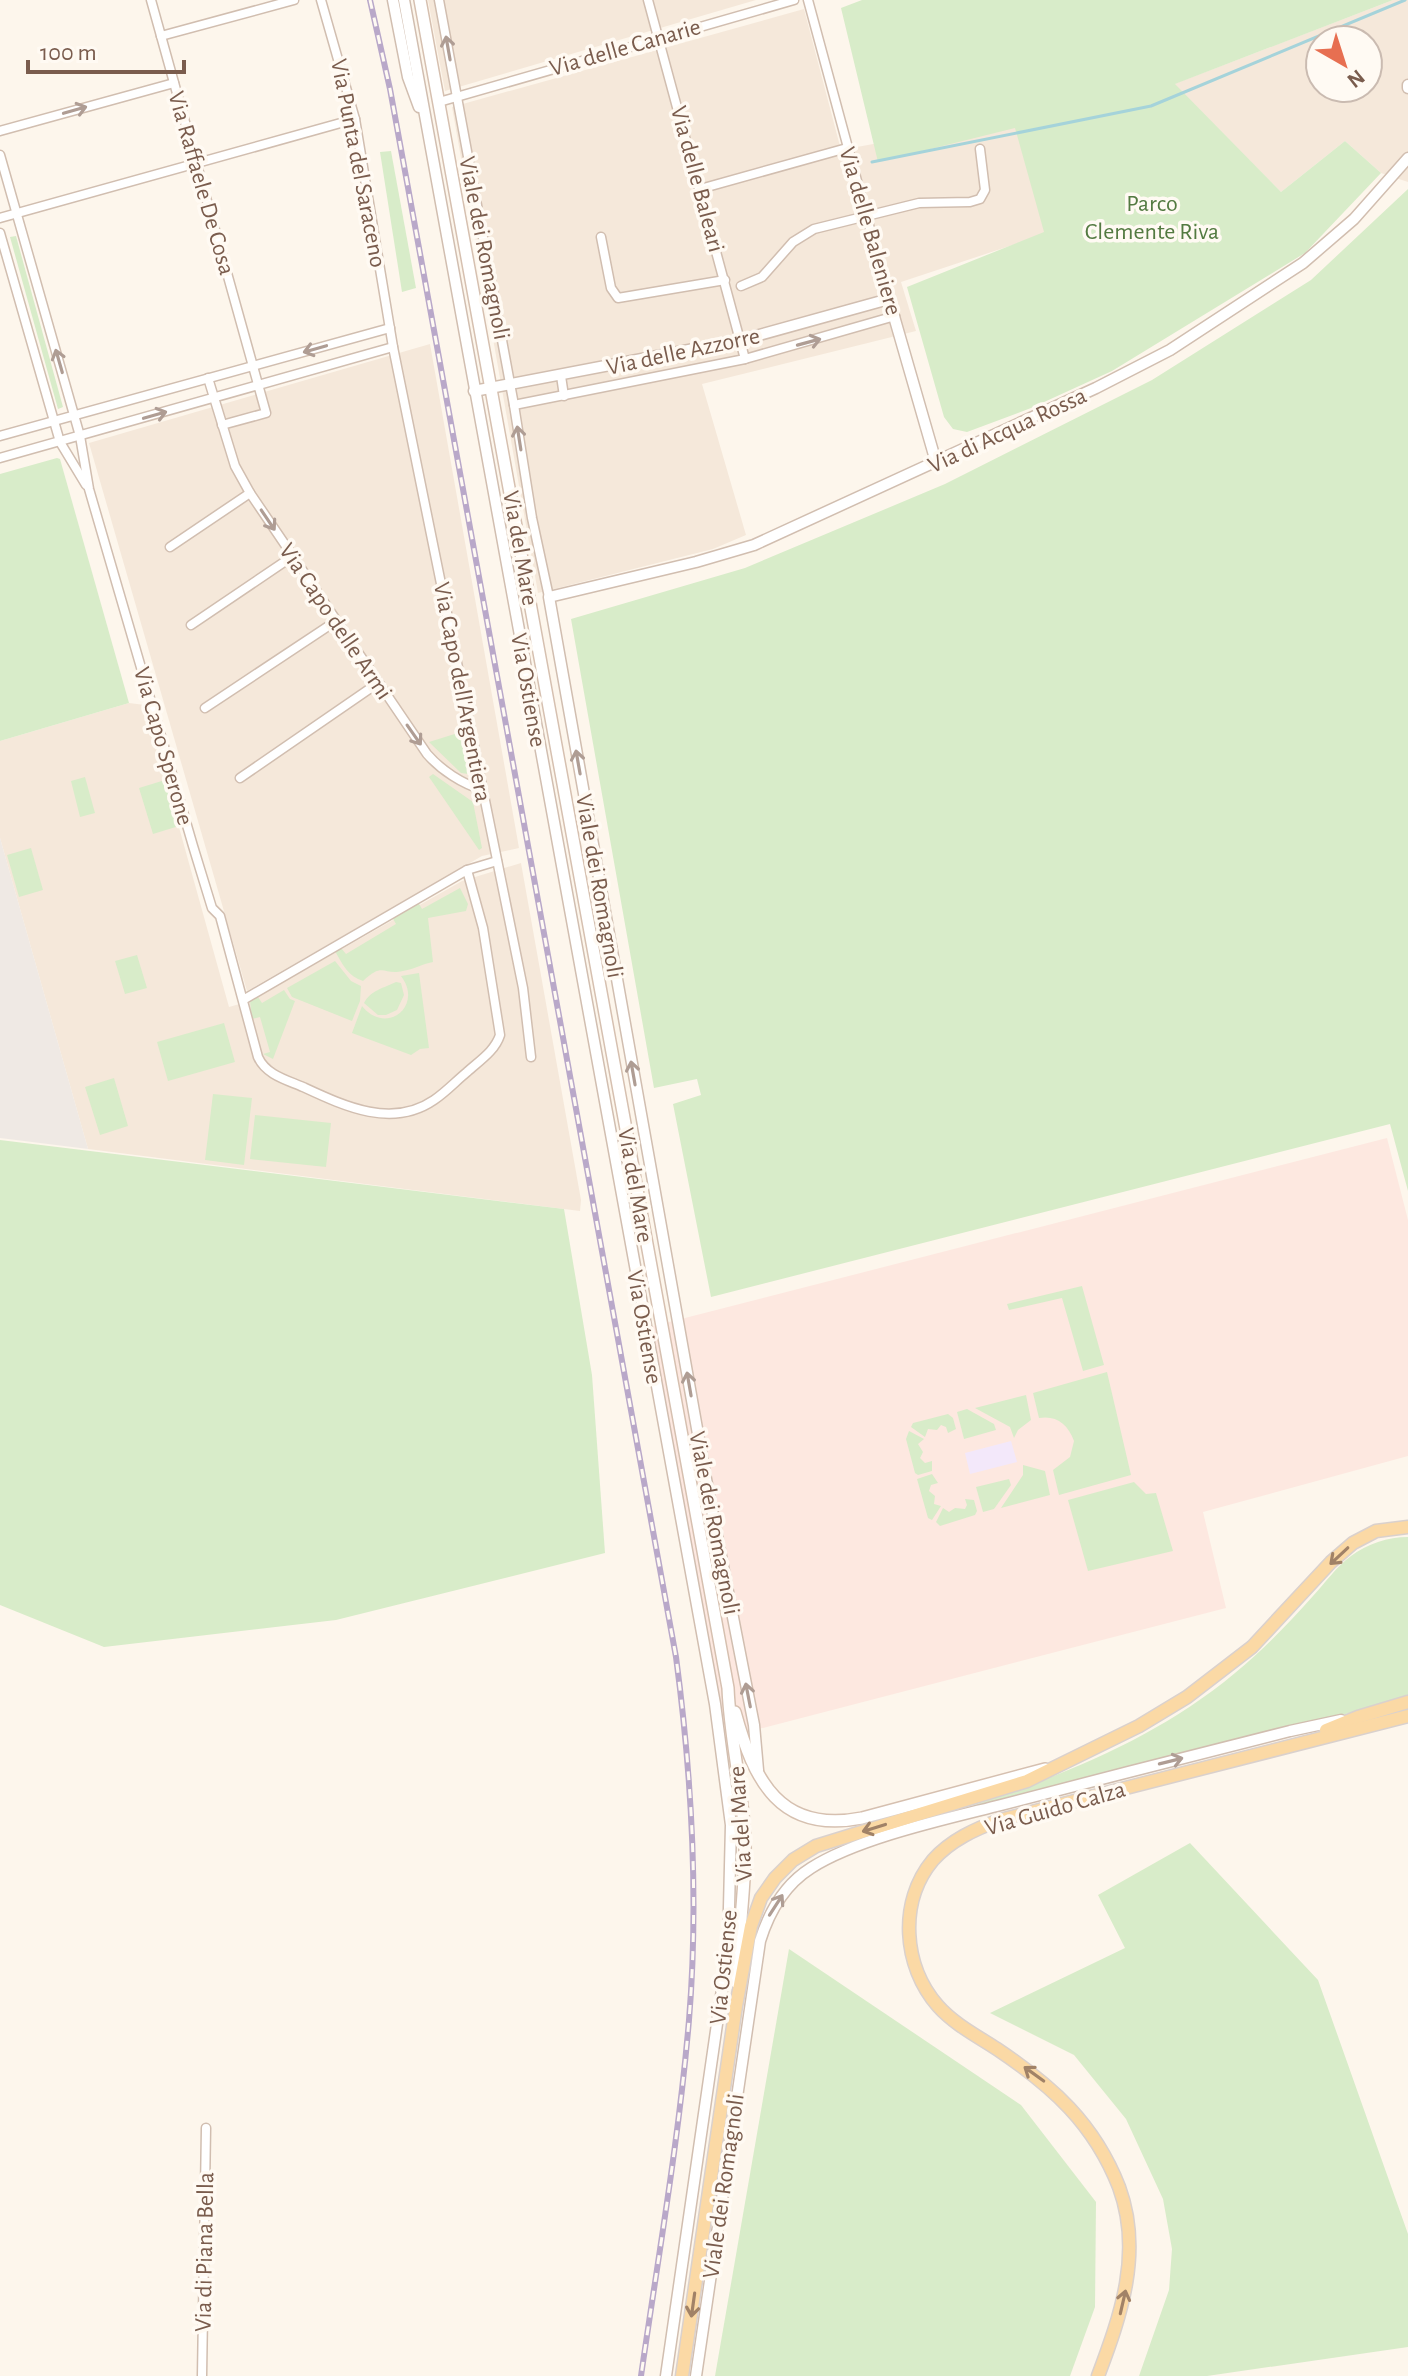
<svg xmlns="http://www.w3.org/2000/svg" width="1408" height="2376" font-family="'Alegreya Sans',sans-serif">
<rect width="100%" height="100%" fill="#fdf6ec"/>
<g fill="#f5e8da" fill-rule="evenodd">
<path d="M428,0H756L445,91Z"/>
<path d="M1393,0H1408V182L1381,173L1345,141L1281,192L1174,84ZM1320,40H1368V88H1320Z"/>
<path d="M804,9L841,150L1023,116L1049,233L901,282L916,331L702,384L746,535L713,549L538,593L452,107Z"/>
<path d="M430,344L519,848L482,856L247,991L89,443Z"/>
<path d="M129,703L145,705L229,1007L250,1001L462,881L521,863L581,1200L580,1211L88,1149L0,838V741Z"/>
</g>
<path fill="#fde8e0" d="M1387,1138L1408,1220V1456L1203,1512L1226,1608L720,1739L646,1328Z"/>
<path fill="#efe9e4" d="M0,838L88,1149L0,1138Z"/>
<path fill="#f3e8fa" d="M1011,1441L1017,1462L970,1474L965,1453Z"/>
<g fill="#d8ecc9">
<path d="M862,0H1393L1175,84L1281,192L1345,141L1381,173L1305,253L1112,371L1031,408L967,432L953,429L944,417L907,287L1044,232L1015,128L878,162L841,8Z"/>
<path d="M391,151L416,288L402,292L380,152Z"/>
<path d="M1408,189V1191L1390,1124L711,1297L673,1104L701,1095L697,1079L654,1088L571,619L745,568L945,484L1152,380L1311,280Z"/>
<path d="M16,236L63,407L58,409L10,237Z"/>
<path d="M57,458L60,459L129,703L0,741V474Z"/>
<path d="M461,732L468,774L461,773L429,742Z"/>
<path d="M433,774L473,802L482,848L479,850L429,777Z"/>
<path d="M85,777L95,813L80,817L71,781Z"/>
<path d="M165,780L179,826L153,834L139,788Z"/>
<path d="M31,848L43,890L19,897L7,855Z"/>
<path d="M460,888L468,904L466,911L428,918L433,962C421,964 416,969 403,971C383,976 384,961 363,981C349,977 342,964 335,951L341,948L346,954L396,924L392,917L418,902L422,909Z"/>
<path d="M137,955L147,988L125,994L115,961Z"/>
<path d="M335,961L351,981L361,986L360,1001L352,1021L292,997L287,988Z"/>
<path d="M419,973L429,1048L420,1049L411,1055L352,1033L362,1006C386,1036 424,1006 401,976Z"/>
<path d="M396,982L401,983L404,995L397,1010L386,1015H378L364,1003C371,990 384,988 396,982Z"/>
<path d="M284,990L290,999L295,1001L273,1059L263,1054L270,1052L260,1017L252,1019L250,1001L258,997L262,1003Z"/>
<path d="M224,1023L235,1062L168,1081L157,1042Z"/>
<path d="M114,1078L128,1126L100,1135L85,1087Z"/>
<path d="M213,1094L252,1098L244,1165L205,1160Z"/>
<path d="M255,1115L331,1123L326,1167L250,1159Z"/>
<path d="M0,1140L564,1209L592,1375L605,1553L336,1620L104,1647L0,1605Z"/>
<path d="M1082,1286L1104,1365L1083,1371L1062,1298L1009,1310L1007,1304Z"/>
<path d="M1107,1372L1131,1475L1059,1495L1053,1470L1070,1457L1074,1441C1068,1424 1056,1415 1039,1418L1033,1393Z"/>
<path d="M1026,1395L1031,1420L1018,1430L1014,1438L1010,1427L975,1408Z"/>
<path d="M967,1409L994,1424L996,1430L964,1439L957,1412Z"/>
<path d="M948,1414L953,1418L956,1429L948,1433L946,1427L941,1425L937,1430L928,1429L925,1437L911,1427L913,1423Z"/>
<path d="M909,1431L924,1439L918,1444L923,1452L920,1458L925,1463L932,1461V1471L918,1475L915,1473L906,1439Z"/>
<path d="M1023,1465L1045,1471L1050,1495L1001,1508L1023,1475Z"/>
<path d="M932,1474L938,1483L931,1485L929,1491L935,1496L934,1504L941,1506L932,1520L928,1518L917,1479Z"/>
<path d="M1009,1479L1011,1485L994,1509L983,1512L976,1487Z"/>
<path d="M1134,1482L1146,1494L1156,1493L1173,1551L1088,1571L1068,1500Z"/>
<path d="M965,1499L974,1500L977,1511L975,1515L940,1526L936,1522L943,1508L949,1512L955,1508L965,1509L967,1505Z"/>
<path d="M1408,1537V1698L929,1820C1038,1784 1145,1748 1235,1673C1263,1650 1289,1623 1313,1596C1325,1583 1337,1566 1351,1556C1367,1544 1388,1537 1408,1537Z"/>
<path d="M1190,1843L1318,1980L1408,2234V2347L1207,2376H1139L1169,2290L1172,2249L1163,2199L1126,2119L1074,2055L990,2013L1125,1948L1098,1895Z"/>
<path d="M789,1949L1021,2105L1096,2202L1095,2307L1070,2376H715Z"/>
</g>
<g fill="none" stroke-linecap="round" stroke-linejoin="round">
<path stroke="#a5d3da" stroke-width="3" d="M872,162L1151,106L1405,0"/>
<g stroke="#d1beb0" stroke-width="11">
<g id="minor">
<path d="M151,0L266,413L222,425"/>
<path d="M321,0L355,119L393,347L523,988L531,1057"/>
<path d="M439,0L514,405L532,518L549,597"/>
<path d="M648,0L745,359"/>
<path d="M808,0L889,299"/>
<path d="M161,36L294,0"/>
<path d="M439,102L794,0"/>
<path d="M0,131L174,83"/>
<path d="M0,155L80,436L89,489L193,846L212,908L220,916L258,1057C266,1075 287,1080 303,1087C344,1106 392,1129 434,1100C446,1092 456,1081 467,1072C479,1061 495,1051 500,1035L483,928L467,870L243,1000"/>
<path d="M700,189L847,148"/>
<path d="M0,218L355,119"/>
<path d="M0,233L60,442L86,485"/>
<path d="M601,237L611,288L618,298L725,280"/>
<path d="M741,286L762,277L793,242L814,229L919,203L970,202L980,199L985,190L980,149"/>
<path d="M561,376L564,396"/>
<path d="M208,378L235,466L250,493L427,754C441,770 462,784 483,790"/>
<path d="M514,405L745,359L895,316"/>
<path d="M0,436L390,328"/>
<path d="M0,458L393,347"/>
<path d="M170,547L250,493"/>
<path d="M191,625L293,556"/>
<path d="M205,708L336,621"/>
<path d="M240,778L378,683"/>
<path d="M467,870L497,861"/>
<path d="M202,2376L206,2128"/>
</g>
</g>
<g stroke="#d1beb0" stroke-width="13">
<g id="tertiary">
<path d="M393,0L408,77L419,107"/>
<path d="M404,0L715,1704L731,1825L728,1948L666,2376"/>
<path d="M1408,85V88"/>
<path d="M474,391L741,340L889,299L936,462"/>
<path d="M758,1770L754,1725L706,1479L549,597L696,562L754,545L1096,388L1170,350L1303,263L1354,219L1408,158"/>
<path d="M696,2376L760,1941C769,1912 784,1885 811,1868C858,1838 946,1819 1001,1805C1097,1780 1194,1755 1290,1731L1341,1720"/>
</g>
</g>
<g stroke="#d6c0b0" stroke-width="14">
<g id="secondary">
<path d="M420,0L728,1688C730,1740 743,1789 745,1841C746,1889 738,1935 736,1982"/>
<path d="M735,1712C754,1781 780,1834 862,1818L1045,1769"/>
</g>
</g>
<g stroke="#dad1cd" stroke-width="15">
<g id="primary">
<path d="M1326,1730L1358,1717L1408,1702"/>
<path d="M682,2376L736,2006L751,1926L761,1898L775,1878L793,1860L816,1846L1027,1781L1139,1726L1187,1697L1252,1647L1331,1562L1353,1543L1376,1531L1408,1527"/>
<path d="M1098,2376C1121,2315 1143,2252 1119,2187C1094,2123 1052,2086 997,2049C977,2036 954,2024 938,2006C903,1966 898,1902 933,1860C951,1840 975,1829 1000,1820L1408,1716"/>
</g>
</g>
<use href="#minor" stroke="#fff" stroke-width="8"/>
<use href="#tertiary" stroke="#fff" stroke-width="10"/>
<use href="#secondary" stroke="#fff" stroke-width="11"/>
<use href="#primary" stroke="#fbd9a5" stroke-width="12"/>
<g stroke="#b9a8c9" stroke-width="6">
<path id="rail" d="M370,0L390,89L676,1657C692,1778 699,1898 689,2020C679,2139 658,2258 641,2376"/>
</g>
<use href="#rail" stroke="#fffaf3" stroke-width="3" stroke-dasharray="9" stroke-linecap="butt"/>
</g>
<defs><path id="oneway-shaft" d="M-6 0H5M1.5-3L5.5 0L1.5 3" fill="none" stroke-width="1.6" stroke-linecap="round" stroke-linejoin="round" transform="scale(2)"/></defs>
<g stroke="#af9d94">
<use href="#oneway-shaft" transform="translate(448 48) rotate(-100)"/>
<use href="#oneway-shaft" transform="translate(75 110) rotate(-16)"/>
<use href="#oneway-shaft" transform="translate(809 342) rotate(-15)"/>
<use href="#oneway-shaft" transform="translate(315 349) rotate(164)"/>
<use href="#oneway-shaft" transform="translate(59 361) rotate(-106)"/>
<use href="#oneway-shaft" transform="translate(155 415) rotate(-16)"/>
<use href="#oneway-shaft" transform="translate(519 438) rotate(-99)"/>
<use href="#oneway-shaft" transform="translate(268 520) rotate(56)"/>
<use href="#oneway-shaft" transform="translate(414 735) rotate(55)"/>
<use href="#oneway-shaft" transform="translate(578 762) rotate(-100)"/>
<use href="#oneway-shaft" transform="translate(633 1073) rotate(-100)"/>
<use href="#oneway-shaft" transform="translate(689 1384) rotate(-100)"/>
<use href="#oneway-shaft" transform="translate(748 1695) rotate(-101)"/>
<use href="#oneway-shaft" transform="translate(1171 1761) rotate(-14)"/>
<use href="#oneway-shaft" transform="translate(776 1905) rotate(-57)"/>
</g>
<g stroke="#a18267">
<use href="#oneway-shaft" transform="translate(1339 1556) rotate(137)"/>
<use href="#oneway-shaft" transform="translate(874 1828) rotate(163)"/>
<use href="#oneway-shaft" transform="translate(1034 2074) rotate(-144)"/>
<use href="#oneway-shaft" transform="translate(1123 2302) rotate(-77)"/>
<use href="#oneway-shaft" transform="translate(693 2305) rotate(98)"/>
</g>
<g text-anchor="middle" stroke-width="7" stroke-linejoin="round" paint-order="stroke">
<g font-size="24" fill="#7a5c4d" stroke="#fffaf3">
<text transform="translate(625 47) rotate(-16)" y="8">Via delle Canarie</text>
<text transform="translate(359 163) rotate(79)" y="8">Via Punta del Saraceno</text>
<text transform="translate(698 179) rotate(75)" y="8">Via delle Baleari</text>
<text transform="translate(202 183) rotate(74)" y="8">Via Raffaele De Cosa</text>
<text transform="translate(871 231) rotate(74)" y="8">Via delle Baleniere</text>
<text transform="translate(485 248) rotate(79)" y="8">Viale dei Romagnoli</text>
<text transform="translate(683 351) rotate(-12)" y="8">Via delle Azzorre</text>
<text transform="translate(1007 430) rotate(-25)" y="8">Via di Acqua Rossa</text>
<text transform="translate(521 548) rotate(80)" y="8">Via del Mare</text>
<text transform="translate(336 621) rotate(56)" y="8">Via Capo delle Armi</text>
<text transform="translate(529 690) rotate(80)" y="8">Via Ostiense</text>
<text transform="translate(463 692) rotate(79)" y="8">Via Capo dell'Argentiera</text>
<text transform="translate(164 746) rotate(74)" y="8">Via Capo Sperone</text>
<text transform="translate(600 886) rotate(80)" y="8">Viale dei Romagnoli</text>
<text transform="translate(636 1185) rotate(80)" y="8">Via del Mare</text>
<text transform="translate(645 1327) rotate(80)" y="8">Via Ostiense</text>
<text transform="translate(715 1523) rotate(79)" y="8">Viale dei Romagnoli</text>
<text transform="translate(1055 1808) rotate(-16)" y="8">Via Guido Calza</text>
<text transform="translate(740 1824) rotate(-94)" y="8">Via del Mare</text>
<text transform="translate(723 1967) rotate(-84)" y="8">Via Ostiense</text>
<text transform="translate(723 2186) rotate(-82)" y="8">Viale dei Romagnoli</text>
<text transform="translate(204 2252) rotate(-89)" y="8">Via di Piana Bella</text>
</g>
<g font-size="24" fill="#537a41" stroke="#fffaf3">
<text x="1152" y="211">Parco<tspan x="1152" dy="28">Clemente Riva</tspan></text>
</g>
</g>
<g transform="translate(1344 64) rotate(141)"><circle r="38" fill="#fffaf3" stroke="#cabbb1" stroke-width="2"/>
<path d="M0-6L14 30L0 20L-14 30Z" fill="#e76f51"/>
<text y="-12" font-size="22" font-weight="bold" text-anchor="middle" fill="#7a5c4d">N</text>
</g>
<path d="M28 60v12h156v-12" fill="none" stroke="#7a5c4d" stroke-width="4"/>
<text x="40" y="60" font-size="24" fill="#7a5c4d" stroke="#fffaf3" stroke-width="6" paint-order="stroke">100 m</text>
</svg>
